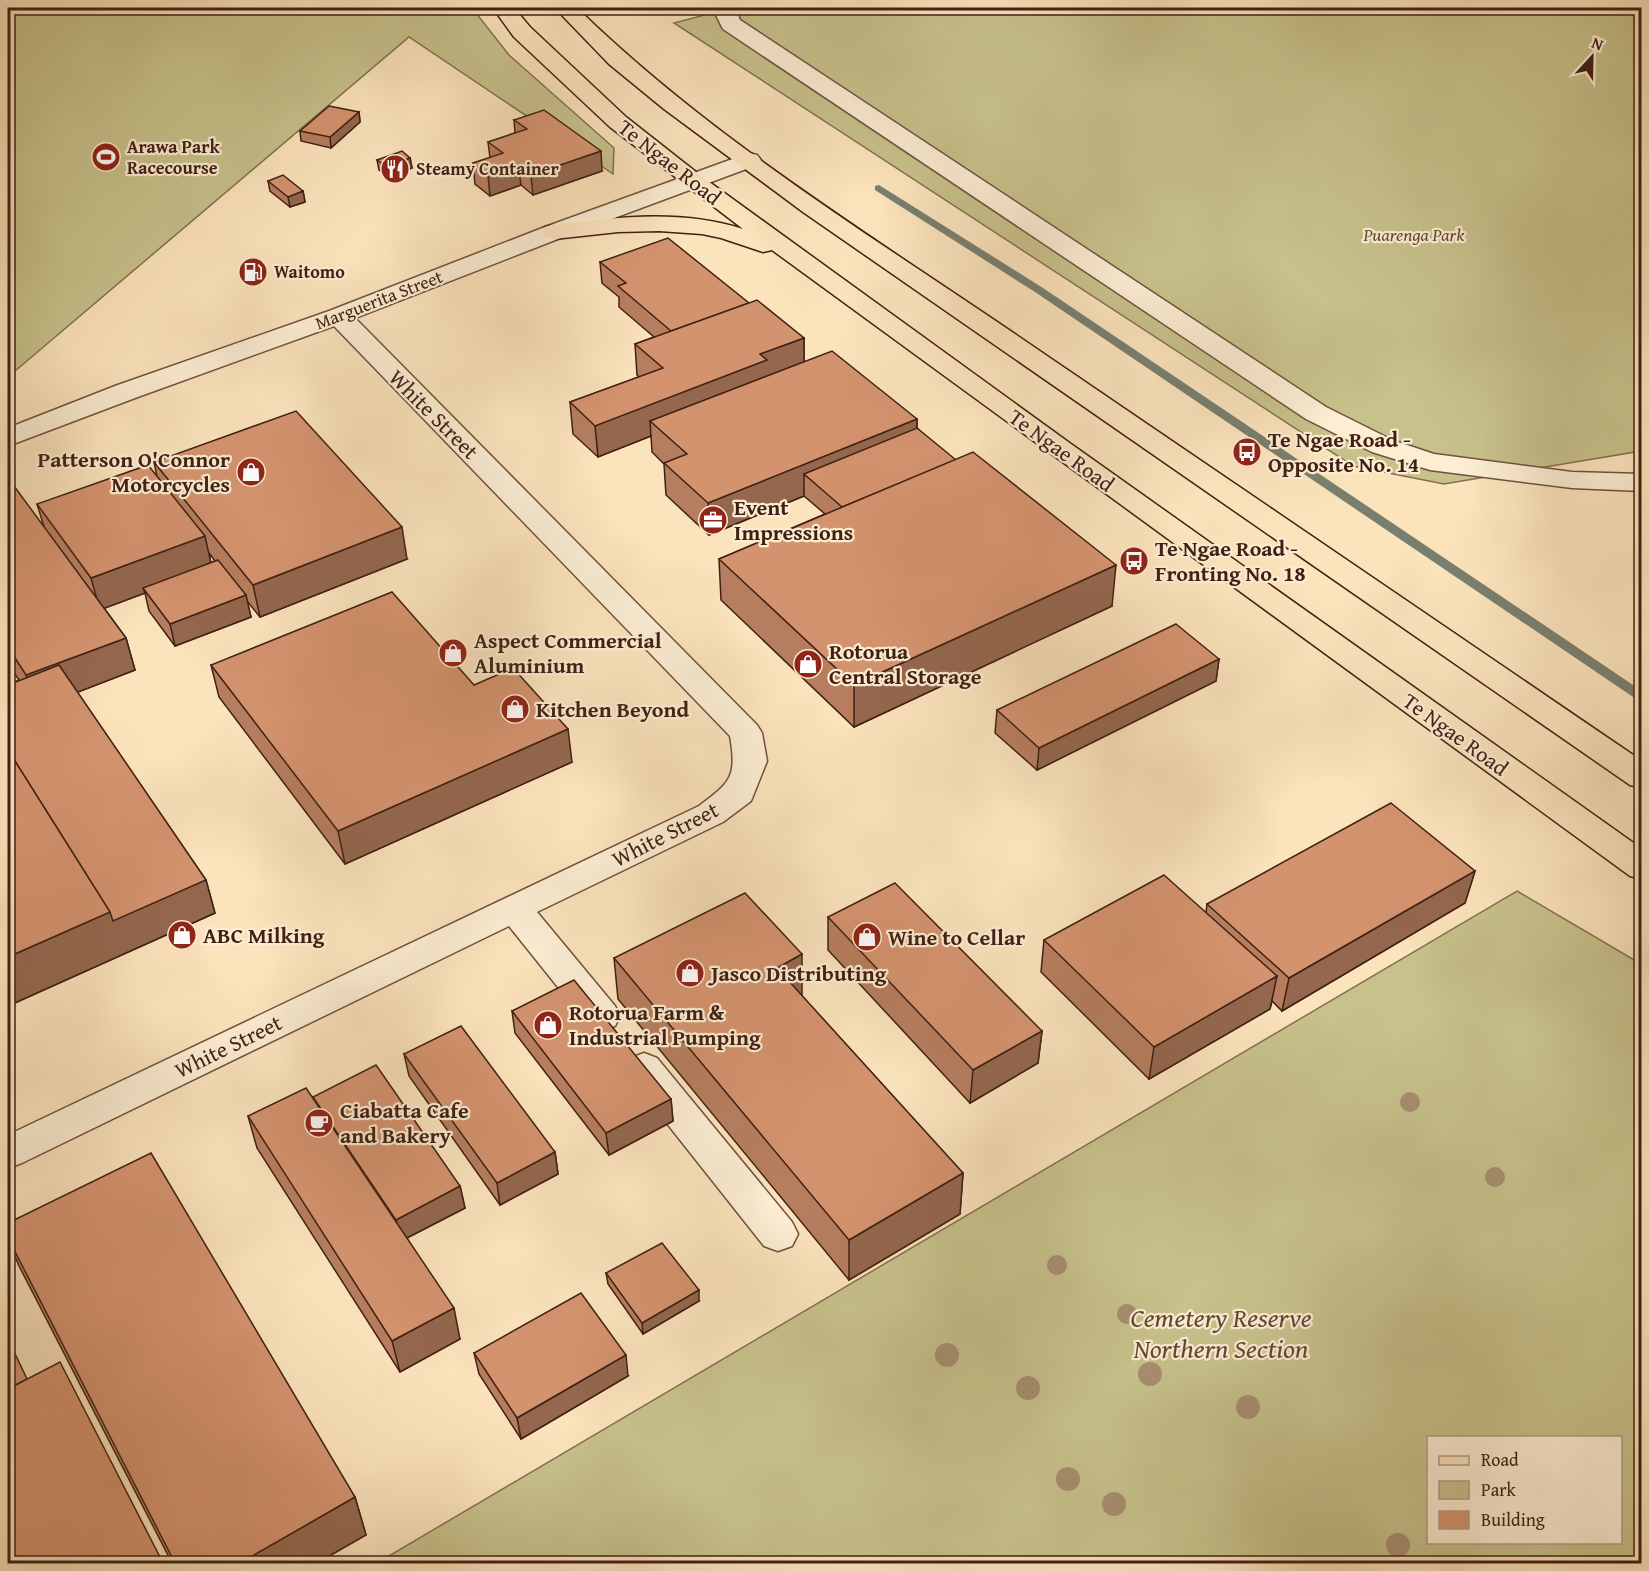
<svg xmlns="http://www.w3.org/2000/svg" width="1649" height="1571" font-family="'Gentium Book Plus',serif">
<rect width="100%" height="100%" fill="#fbe3bc"/>
<filter id="stains"><feTurbulence type="fractalNoise" baseFrequency=".00333" numOctaves="4"/><feColorMatrix values="0 0 0 0 .2 0 0 0 0 .09 0 0 0 0 .02 0 0 0 .5 -.17"/></filter>
<radialGradient id="worn" r=".72"><stop offset=".6" stop-color="#630" stop-opacity="0"/><stop offset="1" stop-color="#630" stop-opacity=".3"/></radialGradient>
<g fill="#c7c18b" stroke="#84704f" stroke-width="1.5" fill-rule="evenodd">
<path d="M8,8H472L509,55L614,148L613,174L409,37L8,377Z"/>
<path d="M731,8H1641V451L1444,484L1353,466L674,23Z"/>
<path d="M1517,891L1641,964V1563H377ZM1428,1438H1620V1542H1428Z"/>
</g>
<g fill="none" stroke-linecap="round" stroke-linejoin="round">
<path fill="#797f6f" fill-rule="evenodd" d="M879,185L1043,288L1642,691V703L1035,292L875,190V186Z"/>
<g stroke="#70513d" stroke-width="3">
<g id="minor">
<path d="M722,8H742L738,15L740,20L1326,407L1392,440L1434,454L1572,472L1642,474V491L1572,488L1430,470L1372,452L1306,419L723,29L716,15Z"/>
<path d="M749,153L757,155L761,160L757,165L563,237L355,318L757,725L762,733L767,761L751,801L723,822L537,912L615,1006L620,1016L615,1026L602,1030L589,1026L509,926L22,1163L8,1168V1135L699,806C731,782 737,777 730,736L334,326L135,398L8,446V428L115,386L329,311L545,227Z"/>
<path d="M644,1053L657,1058L792,1222L798,1234L792,1246L778,1251L764,1246L631,1078L625,1068L631,1058Z"/>
</g>
</g>
<g stroke="#412013" stroke-width="3">
<g id="major">
<path d="M493,8H514L530,27L626,117L701,176L1071,444L1642,849V879L1630,876L772,250L763,252L721,238L702,234L659,231L618,232L554,239L545,237L542,232L545,227L554,225C616,217 682,209 743,229L610,127L514,37Z"/>
<path d="M555,8H577C706,134 863,231 1012,332C1222,475 1432,618 1642,761V788L1630,785L803,212L664,109L609,64Z"/>
</g>
</g>
<use href="#minor" fill="#fcedd3" fill-rule="evenodd"/>
<use href="#major" fill="#fbe3bc" fill-rule="evenodd"/>
</g>
<g fill="#a78e70">
<circle cx="1410" cy="1102" r="10"/>
<circle cx="1495" cy="1177" r="10"/>
<circle cx="1057" cy="1265" r="10"/>
<circle cx="1127" cy="1314" r="10"/>
<circle cx="947" cy="1355" r="12"/>
<circle cx="1150" cy="1374" r="12"/>
<circle cx="1028" cy="1388" r="12"/>
<circle cx="1248" cy="1407" r="12"/>
<circle cx="1068" cy="1479" r="12"/>
<circle cx="1114" cy="1504" r="12"/>
<circle cx="1398" cy="1545" r="12"/>
</g>
<g fill="#b67e5f" stroke="#412013" stroke-width="1.5" fill-rule="evenodd">
<path d="M359,112L360,122L331,148L301,141L300,131Z"/>
<path d="M514,120L602,171L533,195L521,185L490,196L475,184L473,163L490,158L488,142L515,133Z"/>
<path d="M410,158L412,168L388,176L379,170L377,160Z"/>
<path d="M268,181L303,191L305,202L290,207L270,191Z"/>
<path d="M600,262L749,303L804,338V362L917,419V428L1112,606L854,727L721,600L719,559L825,514L804,496L709,535L666,495L664,464L652,452L651,436L598,457L573,434L570,402L639,377L637,375L635,344L654,337L619,307V297L602,283Z"/>
<path d="M154,462L407,559L260,617L247,601L251,617L175,646L149,611L145,593L104,608L126,638L135,670L77,692L206,880L215,913L8,1006V685L19,680L10,667L8,666V489L44,527L37,504L157,477ZM209,553L215,561L211,563Z"/>
<path d="M1219,659L1216,681L1037,770L995,733L997,710Z"/>
<path d="M211,665L474,685L572,762L345,864L219,697Z"/>
<path d="M1475,871L1465,903L1282,1011L1272,1001L1270,1009L1149,1079L1041,972L1044,940L1206,912L1207,904Z"/>
<path d="M828,917L1042,1031L1038,1063L970,1103L828,950Z"/>
<path d="M614,958L802,996L963,1173L960,1214L849,1280L618,999Z"/>
<path d="M512,1011L671,1099L673,1121L609,1155L515,1033Z"/>
<path d="M404,1054L555,1152L558,1174L500,1205L409,1076Z"/>
<path d="M313,1097L460,1186L465,1208L407,1238L460,1339L400,1372L257,1148L248,1116L314,1100Z"/>
<path d="M8,1223L355,1497L366,1535L317,1563H172L19,1266L8,1240Z"/>
<path d="M606,1273L699,1301L643,1334L608,1284Z"/>
<path d="M474,1353L628,1376L521,1439L479,1374Z"/>
</g>
<g fill="#94674e" stroke="#412013" stroke-width="1.5">
<path d="M359,112L360,122L331,148L330,137Z"/>
<path d="M601,151L602,171L533,195L531,175Z"/>
<path d="M410,158L412,168L388,176L386,166Z"/>
<path d="M518,165L521,185L490,196L488,175Z"/>
<path d="M303,191L305,202L290,207L288,197Z"/>
<path d="M804,338V368L650,421L651,436L598,457L595,426L760,354Z"/>
<path d="M917,419L916,450L804,474V496L709,535L708,503Z"/>
<path d="M402,527L407,559L260,617L253,585Z"/>
<path d="M205,536L212,568L143,588L145,593L100,610L91,578Z"/>
<path d="M1116,565L1112,606L854,727V685Z"/>
<path d="M246,595L251,617L175,646L170,624Z"/>
<path d="M126,638L135,670L37,708L26,675Z"/>
<path d="M1219,659L1216,681L1037,770L1039,748Z"/>
<path d="M568,729L572,762L345,864L338,831Z"/>
<path d="M1475,871L1465,903L1282,1011L1289,978Z"/>
<path d="M206,880L215,913L8,1006V957L110,912Z"/>
<path d="M802,954V996L777,968Z"/>
<path d="M1277,976L1270,1009L1149,1079L1154,1047Z"/>
<path d="M1042,1031L1038,1063L970,1103L973,1070Z"/>
<path d="M671,1099L673,1121L609,1155L606,1133Z"/>
<path d="M555,1152L558,1174L500,1205L497,1183Z"/>
<path d="M963,1173L960,1214L849,1280V1240Z"/>
<path d="M460,1186L465,1208L401,1241L396,1220Z"/>
<path d="M699,1290V1301L643,1334L642,1323Z"/>
<path d="M454,1308L460,1339L400,1372L392,1341Z"/>
<path d="M626,1355L628,1376L521,1439L517,1418Z"/>
<path d="M355,1497L366,1535L317,1563H240Z"/>
</g>
<g fill="#d4936f" stroke="#412013" stroke-width="1.5">
<path d="M329,106L359,112L330,137L300,131Z"/>
<path d="M544,110L601,151L531,175L518,165L488,175L473,163L503,153L488,142L527,129L514,120Z"/>
<path d="M402,151L410,158L386,166L377,160Z"/>
<path d="M283,175L303,191L288,197L268,181Z"/>
<path d="M668,238L749,303L671,331L618,286L626,283L600,262Z"/>
<path d="M757,300L804,338L760,354L767,360L595,426L570,402L663,368L635,344Z"/>
<path d="M832,351L917,419L708,503L664,463L687,454L650,421Z"/>
<path d="M296,411L402,527L253,585L154,462Z"/>
<path d="M917,428L956,460L842,507L804,474Z"/>
<path d="M973,452L1116,565L854,685L719,559Z"/>
<path d="M148,465L205,536L91,578L37,504Z"/>
<path d="M14,486L126,638L26,675L8,647V489Z"/>
<path d="M218,560L246,595L170,624L143,588Z"/>
<path d="M392,592L474,685L513,668L568,729L338,831L211,665Z"/>
<path d="M1176,624L1219,659L1039,748L997,710Z"/>
<path d="M59,665L206,880L113,921L110,912L8,750V685Z"/>
<path d="M8,750L110,912L8,957Z"/>
<path d="M1391,803L1475,871L1289,978L1207,904Z"/>
<path d="M1164,875L1277,976L1154,1047L1044,940Z"/>
<path d="M895,883L1042,1031L973,1070L828,917Z"/>
<path d="M745,893L802,954L777,968L963,1173L849,1240L614,958Z"/>
<path d="M574,980L671,1099L606,1133L512,1011Z"/>
<path d="M461,1026L555,1152L497,1183L404,1054Z"/>
<path d="M376,1065L460,1186L396,1220L313,1097Z"/>
<path d="M306,1088L454,1308L392,1341L248,1116Z"/>
<path d="M151,1153L355,1497L240,1563H175L8,1238V1223Z"/>
<path d="M662,1243L699,1290L642,1323L606,1273Z"/>
<path d="M581,1293L626,1355L517,1418L474,1353Z"/>
<path d="M8,1339L27,1379L8,1389Z"/>
<path d="M60,1362L163,1563H8V1389Z"/>
</g>
<defs>
<g id="stadium-disc" transform="scale(1.5)"><circle r="9.5" fill="#8f2418" stroke="#fcedd3"/><path d="M0-5a6.5 5 0 1 0 0 10a6.5 5 0 1 0 0-10ZM-3.5-1.8h7v3.6h-7Z" fill="#fff"/></g>
<g id="restaurant-disc" transform="scale(1.5)"><circle r="9.5" fill="#8f2418" stroke="#fcedd3"/><path d="M-5-6h1v4h1v-4h1v4h1v-4h1v5L-1.5 .5V6h-2V.5L-5-1ZM5-6V6H3V1.5H1.5Q1.5-4 5-6Z" fill="#fff"/></g>
<g id="fuel-disc" transform="scale(1.5)"><circle r="9.5" fill="#8f2418" stroke="#fcedd3"/><path d="M-5.5-6h7V0h2V4h1.3V-2.5L3-4.5l.8-.8L6-3V5H2.5V1h-1V6h-7ZM-4.2-4.7v3.2H.2V-4.7Z" fill="#fff"/></g>
<g id="bus-disc" transform="scale(1.5)"><circle r="9.5" fill="#8f2418" stroke="#fcedd3"/><path d="M-5-6H5V4H4V6H2V4H-2V6H-4V4H-5ZM-3.5-4V0h7V-4ZM-3.5 1.2v1.5H-2V1.2ZM2 1.2v1.5H3.5V1.2Z" fill="#fff"/></g>
<g id="shop-disc" transform="scale(1.5)"><circle r="9.5" fill="#8f2418" stroke="#fcedd3"/><path d="M-5-2.5h2.3a2.7 3.5 0 0 1 5.4 0H5L5.5 6h-11ZM-1.5-2.5h3a1.5 2.3 0 0 0-3 0Z" fill="#fff"/></g>
<g id="office-disc" transform="scale(1.5)"><circle r="9.5" fill="#8f2418" stroke="#fcedd3"/><path d="M-6-3h4V-5.5h4V-3h4V5H-6ZM-1-4.5V-3h2v-1.5ZM-6 0V1H6V0Z" fill="#fff"/></g>
<g id="cafe-disc" transform="scale(1.5)"><circle r="9.5" fill="#8f2418" stroke="#fcedd3"/><path d="M-5.5-4.5H6V0H3Q3 3.5 0 3.5H-2.5Q-5.5 3.5-5.5 0ZM3-3.2v2h1.7v-2ZM-6 4.5H4V6H-6Z" fill="#fff"/></g>
</defs>
<g fill-rule="evenodd">
<use href="#stadium-disc" x="106" y="157"/>
<use href="#restaurant-disc" x="395" y="169"/>
<use href="#fuel-disc" x="253" y="272"/>
<use href="#bus-disc" x="1247" y="452"/>
<use href="#shop-disc" x="251" y="472"/>
<use href="#office-disc" x="713" y="520"/>
<use href="#bus-disc" x="1134" y="561"/>
<use href="#shop-disc" x="453" y="653"/>
<use href="#shop-disc" x="808" y="664"/>
<use href="#shop-disc" x="515" y="709"/>
<use href="#shop-disc" x="182" y="935"/>
<use href="#shop-disc" x="867" y="937"/>
<use href="#shop-disc" x="690" y="973"/>
<use href="#shop-disc" x="548" y="1025"/>
<use href="#cafe-disc" x="319" y="1123"/>
</g>
<g text-anchor="middle" stroke-width="4.5" stroke-linejoin="round" paint-order="stroke">
<g font-size="18" font-weight="bold" fill="#412013" stroke="#fcedd3" text-anchor="start">
<text x="127" y="153">Arawa Park<tspan x="127" dy="21">Racecourse</tspan></text>
<text x="416" y="175">Steamy Container</text>
<text x="274" y="278">Waitomo</text>
</g>
<g font-size="18" font-style="italic" fill="#624831" stroke="#fcedd3">
<text x="1414" y="241">Puarenga Park</text>
</g>
<g font-size="18" fill="#412013" stroke="#fcedd3">
<text transform="translate(379 300) rotate(-21)" y="6">Marguerita Street</text>
</g>
<g font-size="22" fill="#412013" stroke="#fcedd3">
<text transform="translate(670 162) rotate(38)" y="8">Te Ngae Road</text>
<text transform="translate(434 414) rotate(45)" y="8">White Street</text>
<text transform="translate(1062 450) rotate(36)" y="8">Te Ngae Road</text>
<text transform="translate(1456 734) rotate(36)" y="8">Te Ngae Road</text>
<text transform="translate(665 834) rotate(-27)" y="8">White Street</text>
<text transform="translate(228 1046) rotate(-26)" y="8">White Street</text>
</g>
<g font-size="22" font-weight="bold" fill="#412013" stroke="#fcedd3" text-anchor="start">
<text x="1268" y="447">Te Ngae Road -<tspan x="1268" dy="25">Opposite No. 14</tspan></text>
<text x="230" y="467" text-anchor="end">Patterson O'Connor<tspan x="230" dy="25">Motorcycles</tspan></text>
<text x="734" y="515">Event<tspan x="734" dy="25">Impressions</tspan></text>
<text x="1155" y="556">Te Ngae Road -<tspan x="1155" dy="25">Fronting No. 18</tspan></text>
<text x="474" y="648">Aspect Commercial<tspan x="474" dy="25">Aluminium</tspan></text>
<text x="829" y="659">Rotorua<tspan x="829" dy="25">Central Storage</tspan></text>
<text x="536" y="717">Kitchen Beyond</text>
<text x="203" y="943">ABC Milking</text>
<text x="888" y="945">Wine to Cellar</text>
<text x="711" y="981">Jasco Distributing</text>
<text x="569" y="1020">Rotorua Farm &amp;<tspan x="569" dy="25">Industrial Pumping</tspan></text>
<text x="340" y="1118">Ciabatta Cafe<tspan x="340" dy="25">and Bakery</tspan></text>
</g>
<g font-size="27" font-style="italic" fill="#624831" stroke="#fcedd3">
<text x="1221" y="1327">Cemetery Reserve<tspan x="1221" dy="31">Northern Section</tspan></text>
</g>
</g>
<rect width="1649" height="1571" fill="none" stroke="#fbe3bc" stroke-width="30"/>
<rect x="9" y="9" width="1631" height="1553" fill="none" stroke="#412013" stroke-width="3"/>
<rect x="15" y="15" width="1619" height="1541" fill="none" stroke="#412013" stroke-width="1.5"/>
<rect x="1427" y="1436" width="195" height="108" fill="#fcedd3" stroke="#b19b86" stroke-width="1.5"/>
<rect x="1439" y="1456" width="30" height="9" fill="#fbe3bc" stroke="#b19b86" stroke-width="1.5"/>
<text x="1481" y="1466" font-size="18" fill="#412013">Road</text>
<rect x="1439" y="1481" width="30" height="18" fill="#c7c18b" stroke="#b19b86" stroke-width="1.5"/>
<text x="1481" y="1496" font-size="18" fill="#412013">Park</text>
<rect x="1439" y="1511" width="30" height="18" fill="#d4936f" stroke="#b19b86" stroke-width="1.5"/>
<text x="1481" y="1526" font-size="18" fill="#412013">Building</text>
<g transform="translate(1592 57) rotate(22)" stroke="#fcedd3" stroke-width="4.5" paint-order="stroke">
<path d="M0-4.5L10 22L0 15L-10 22Z" fill="#412013"/>
<text y="-9" font-size="16" font-weight="bold" text-anchor="middle" fill="#412013">N</text>
</g>
<rect width="100%" height="100%" filter="url(#stains)"/>
<rect width="100%" height="100%" fill="url(#worn)"/>
</svg>
